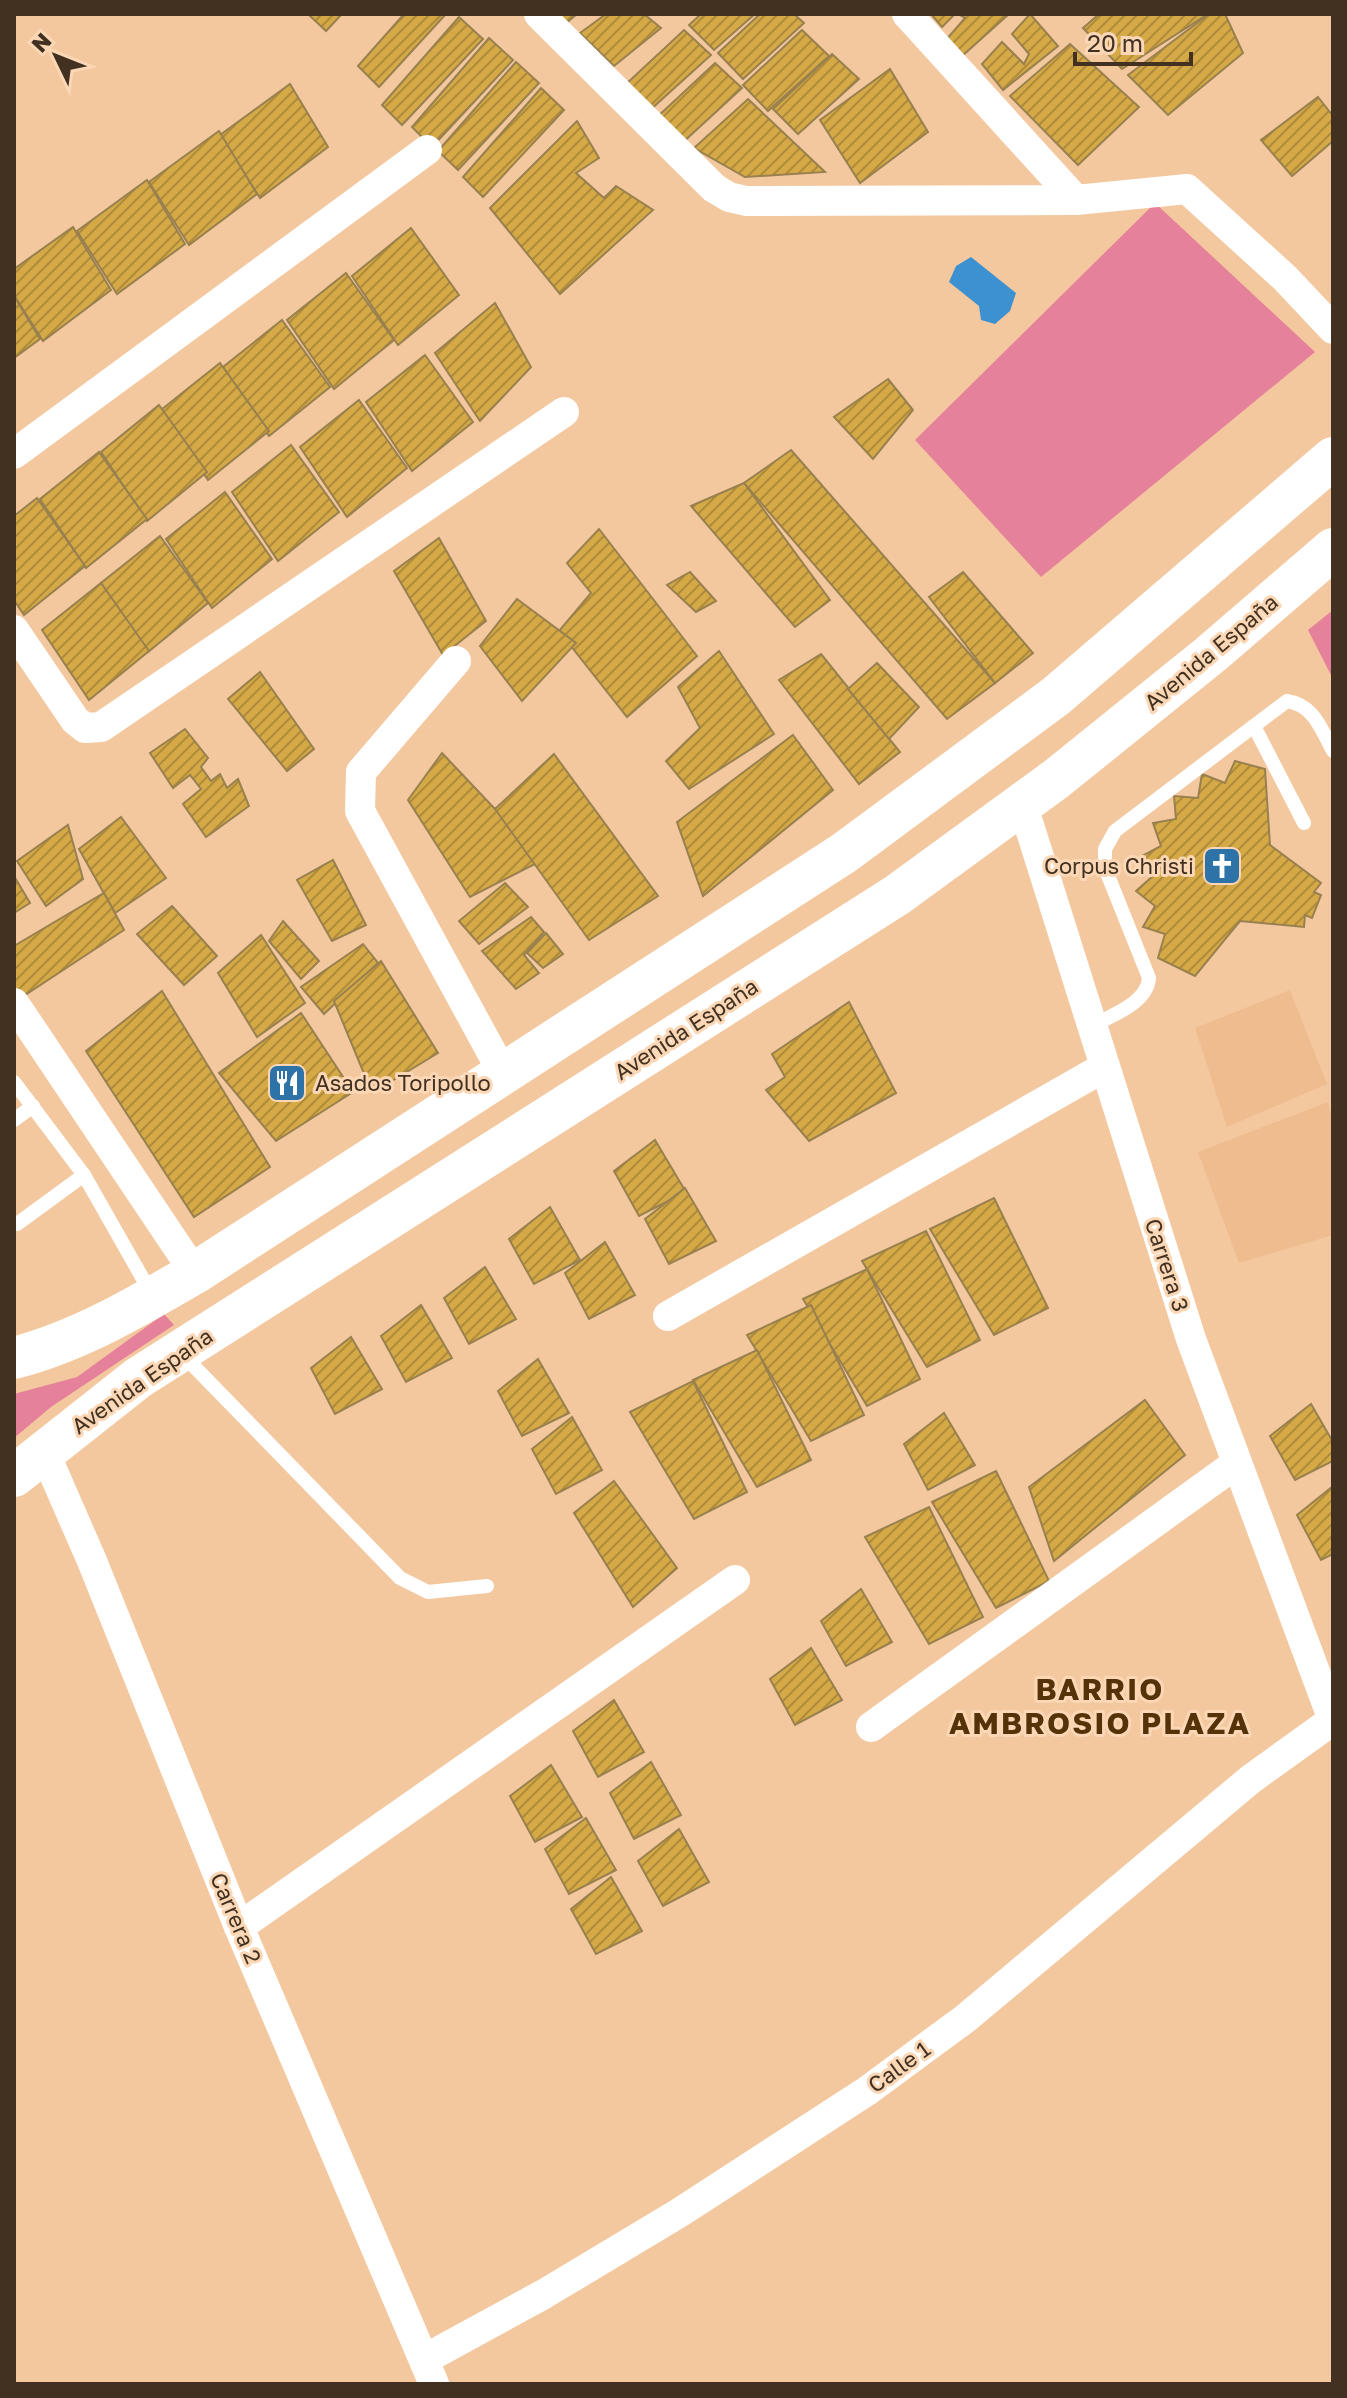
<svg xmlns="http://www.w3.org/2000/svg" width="1347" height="2398" font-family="'Golos Text',sans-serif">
<defs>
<pattern id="building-hatch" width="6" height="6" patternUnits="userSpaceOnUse" patternTransform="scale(2)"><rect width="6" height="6" fill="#d5a946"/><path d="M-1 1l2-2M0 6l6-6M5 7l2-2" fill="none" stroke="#ae8a3a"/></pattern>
</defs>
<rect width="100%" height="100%" fill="#f4c89f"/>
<g fill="#eebc8e">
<path d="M1290,990L1327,1084L1227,1127L1195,1028Z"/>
<path d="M1328,1102L1333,1123V1235L1239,1263L1198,1152Z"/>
</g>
<g fill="#e5819a">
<path d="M1155,203L1315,352L1041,577L915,440Z"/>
<path d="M1333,610V679L1308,630Z"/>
<path d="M164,1314L174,1325L51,1407L14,1438V1394L77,1377Z"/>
</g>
<path fill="#3d91d1" d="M971,257L1016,293L1010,311L995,324L981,320L979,306L949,282L956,266Z"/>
<g fill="url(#building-hatch)" stroke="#98804f" stroke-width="2">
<path d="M308,14H342L326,31Z"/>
<path d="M404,14H446L379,87L358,66Z"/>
<path d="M551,14H577L563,26Z"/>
<path d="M606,14H644L661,28L614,66L580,33Z"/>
<path d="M701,14H755L714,50L689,25Z"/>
<path d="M760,14H794L804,23L743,79L718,53Z"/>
<path d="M931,14H955L942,27Z"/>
<path d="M958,14H1009L962,56L946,40L965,18Z"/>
<path d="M1030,14L1058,46L1003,90L982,64L1002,42L1024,64L1029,54L1012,34Z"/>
<path d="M1099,14H1208L1122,69L1083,28Z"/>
<path d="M1209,14H1225L1243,53L1168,115L1128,75Z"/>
<path d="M459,17L483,39L402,125L382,105Z"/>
<path d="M684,30L711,55L650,110L625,85Z"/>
<path d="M802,30L829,56L768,111L743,85Z"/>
<path d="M489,38L513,60L432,147L412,127Z"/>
<path d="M1070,44L1139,107L1078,165L1010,96Z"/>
<path d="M832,54L859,79L798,134L773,109Z"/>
<path d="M516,62L539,83L458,170L438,151Z"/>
<path d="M715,63L742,88L681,144L656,118Z"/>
<path d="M890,69L928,132L860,183L820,120Z"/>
<path d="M290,84L328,147L260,198L220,135Z"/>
<path d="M541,88L564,110L483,197L463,177Z"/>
<path d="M1318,97L1333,116V141L1292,176L1261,140Z"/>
<path d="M748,99L825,172L745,177L694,148Z"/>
<path d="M577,121L599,158L576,173L604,198L616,186L653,210L560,294L490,208Z"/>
<path d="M219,131L257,194L189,245L149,182Z"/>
<path d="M147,180L185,244L117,294L77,231Z"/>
<path d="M73,227L111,290L43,341L14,295V269Z"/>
<path d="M411,228L459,295L398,345L352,276Z"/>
<path d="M346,273L394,340L334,389L287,320Z"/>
<path d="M14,296L40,339L14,358Z"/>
<path d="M495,303L531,367L480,421L435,353Z"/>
<path d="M282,320L330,387L269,436L223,367Z"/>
<path d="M425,355L473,422L412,471L366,402Z"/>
<path d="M220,363L269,431L208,480L161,410Z"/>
<path d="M888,379L913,410L873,459L834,417Z"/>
<path d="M359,400L407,468L347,517L300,447Z"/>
<path d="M159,405L207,472L147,521L101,452Z"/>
<path d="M291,445L339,512L278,561L232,492Z"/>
<path d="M791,450L995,683L947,719L744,483Z"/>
<path d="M99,452L147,519L86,568L40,499Z"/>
<path d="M744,483L830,600L795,627L691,506Z"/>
<path d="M225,492L272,559L212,608L166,539Z"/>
<path d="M37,498L85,566L24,615L14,600V516Z"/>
<path d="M599,529L697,656L627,717L559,631L591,593L567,563Z"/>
<path d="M160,536L208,603L148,652L101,583Z"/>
<path d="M439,538L486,621L443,655L394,571Z"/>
<path d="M690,572L716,601L696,612L667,585Z"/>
<path d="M963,572L1033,653L995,683L929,597Z"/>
<path d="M101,583L149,651L89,700L42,630Z"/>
<path d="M517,599L576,643L522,701L480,646Z"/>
<path d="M719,651L774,734L689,789L666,761L700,728L678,687Z"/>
<path d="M821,654L900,752L859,784L779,680Z"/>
<path d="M877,663L919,707L889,739L848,689Z"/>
<path d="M260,672L314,749L287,771L228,699Z"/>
<path d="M185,729L208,758L201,767L211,781L220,774L227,788L238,779L249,806L206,837L183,804L201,789L190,775L173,788L150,753Z"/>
<path d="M793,735L833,790L703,896L677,822Z"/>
<path d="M442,753L495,809L543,860L470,897L408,800Z"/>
<path d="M554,754L658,896L589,940L495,809Z"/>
<path d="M1235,761L1265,769L1270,845L1321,883L1314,892L1321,895L1312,918L1305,915L1304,927L1240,921L1195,976L1158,958L1165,934L1143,927L1155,906L1136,891L1154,875L1140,857L1161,846L1153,823L1176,819L1174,796L1198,798L1202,774L1225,783Z"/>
<path d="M121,817L166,878L115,913L79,849Z"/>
<path d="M68,825L83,879L46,906L17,861Z"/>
<path d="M333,860L366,925L332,941L297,880Z"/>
<path d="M14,876L30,903L14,913Z"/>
<path d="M505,883L528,907L479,944L459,921Z"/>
<path d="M104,893L124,930L19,999L14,990V946Z"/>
<path d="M172,906L217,956L184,985L137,934Z"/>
<path d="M531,917L544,932L524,955L539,973L516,989L482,951Z"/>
<path d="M283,921L319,961L301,979L269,941Z"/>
<path d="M546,933L563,954L543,968L527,953Z"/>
<path d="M261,935L305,1003L257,1037L218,973Z"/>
<path d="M363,944L378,963L324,1014L301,987Z"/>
<path d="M381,961L438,1053L372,1093L334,1001Z"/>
<path d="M162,991L270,1167L194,1217L86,1051Z"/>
<path d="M849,1002L896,1093L809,1141L766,1090L785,1077L772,1054Z"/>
<path d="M301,1013L353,1092L276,1141L219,1073Z"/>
<path d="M655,1140L686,1192L639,1216L614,1171Z"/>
<path d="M685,1188L716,1241L669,1264L645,1219Z"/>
<path d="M994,1198L1048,1308L994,1335L930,1229Z"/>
<path d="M550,1207L580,1260L534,1284L509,1239Z"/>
<path d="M926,1231L980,1340L927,1367L862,1261Z"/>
<path d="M605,1242L635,1295L589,1319L565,1273Z"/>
<path d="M485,1267L516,1319L469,1344L444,1298Z"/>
<path d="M867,1269L920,1379L867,1406L803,1299Z"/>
<path d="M421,1305L452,1358L406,1382L381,1336Z"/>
<path d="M811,1305L864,1415L811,1441L747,1335Z"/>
<path d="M351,1337L382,1389L335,1414L311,1368Z"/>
<path d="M757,1350L811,1460L757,1487L693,1380Z"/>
<path d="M538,1359L569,1413L522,1436L498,1391Z"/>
<path d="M693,1381L747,1492L694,1519L630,1412Z"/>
<path d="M1145,1400L1185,1455L1054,1561L1029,1487Z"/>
<path d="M1311,1404L1333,1442V1461L1295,1480L1270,1436Z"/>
<path d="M944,1413L975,1465L928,1490L904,1444Z"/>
<path d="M572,1417L602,1470L556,1494L532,1449Z"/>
<path d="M996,1471L1049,1581L996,1608L932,1502Z"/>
<path d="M614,1481L677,1568L633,1607L574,1513Z"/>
<path d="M1333,1486V1554L1321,1560L1297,1515Z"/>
<path d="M929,1507L983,1617L929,1644L865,1537Z"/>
<path d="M861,1589L892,1642L846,1666L821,1621Z"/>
<path d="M811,1648L842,1700L795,1725L770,1679Z"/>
<path d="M614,1700L644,1752L598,1777L573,1731Z"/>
<path d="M651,1762L681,1815L634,1839L610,1793Z"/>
<path d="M551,1765L582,1817L535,1842L510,1796Z"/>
<path d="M586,1818L616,1870L569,1894L545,1849Z"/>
<path d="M679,1829L709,1882L663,1906L638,1861Z"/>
<path d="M611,1877L642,1931L596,1954L571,1909Z"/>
</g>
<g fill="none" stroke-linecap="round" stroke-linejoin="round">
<g stroke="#fff" stroke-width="14">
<path d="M1254,726L1304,823"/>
<path d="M1091,1027C1111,1015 1147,1004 1149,978L1105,868V849L1115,831L1287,701C1314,705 1321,729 1333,751"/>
<path d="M14,1082L84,1175L151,1293"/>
<path d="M14,1120L33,1106"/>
<path d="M17,1224L84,1175"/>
<path d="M181,1353L400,1578L428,1592L487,1586"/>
</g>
<g stroke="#fff" stroke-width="30">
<path d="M539,14L714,188L729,197L746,201L1076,200L1187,189L1285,278L1333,329"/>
<path d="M907,14L1076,200"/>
<path d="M14,454L427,150"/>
<path d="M14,630L75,720L85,728L101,727L564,412"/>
<path d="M456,661L361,772L360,811L503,1073"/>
<path d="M14,1003L195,1273"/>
<path d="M668,1316L1103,1068"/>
<path d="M44,1451L92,1561L239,1927L434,2384"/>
<path d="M871,1727L1237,1463"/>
<path d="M239,1927L735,1580"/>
<path d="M425,2359L544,2294L679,2213L867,2091L966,2018L1251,1779L1333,1720L1191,1339L1022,803"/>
</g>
<g stroke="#fff" stroke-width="42">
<path d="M14,1358C79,1341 137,1307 195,1273L844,853L1056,696L1333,458"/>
<path d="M14,1476L138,1378L897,895L1056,779L1211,654L1333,549"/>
</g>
</g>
<defs>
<g id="church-square" transform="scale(2)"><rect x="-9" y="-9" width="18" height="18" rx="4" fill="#2d73a7" stroke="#fbd7b6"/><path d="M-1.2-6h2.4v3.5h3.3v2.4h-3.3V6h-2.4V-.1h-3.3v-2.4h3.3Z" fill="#fff"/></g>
<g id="restaurant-square" transform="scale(2)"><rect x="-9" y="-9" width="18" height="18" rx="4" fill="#2d73a7" stroke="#fbd7b6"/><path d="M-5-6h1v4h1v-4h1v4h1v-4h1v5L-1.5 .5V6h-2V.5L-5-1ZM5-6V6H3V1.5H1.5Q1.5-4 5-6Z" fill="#fff"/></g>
</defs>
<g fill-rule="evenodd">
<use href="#church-square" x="1222" y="866"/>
<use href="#restaurant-square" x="287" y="1083"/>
</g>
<g text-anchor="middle" stroke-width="6" stroke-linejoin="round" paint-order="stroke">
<g font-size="22" fill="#423120" stroke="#fbd7b6">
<text transform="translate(1211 652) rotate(-40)" y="8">Avenida España</text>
<text transform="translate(686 1029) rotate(-33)" y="8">Avenida España</text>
<text transform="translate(1167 1265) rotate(72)" y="8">Carrera 3</text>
<text transform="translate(142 1381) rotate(-35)" y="8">Avenida España</text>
<text transform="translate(236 1918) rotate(67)" y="8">Carrera 2</text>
<text transform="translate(899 2067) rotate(-36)" y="8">Calle 1</text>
</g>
<g font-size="22" fill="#423120" stroke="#fbd7b6" text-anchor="end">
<text x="1194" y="874">Corpus Christi</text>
<text x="315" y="1091" text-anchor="start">Asados Toripollo</text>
</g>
<g font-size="30" font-weight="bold" letter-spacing="2" fill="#553208" stroke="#fbd7b6">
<text x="1100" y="1700">BARRIO<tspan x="1100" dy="34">AMBROSIO PLAZA</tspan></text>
</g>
</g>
<rect width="1347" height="2398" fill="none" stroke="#423120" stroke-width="32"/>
<g transform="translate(56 56) rotate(313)" stroke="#fbd7b6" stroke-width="6" paint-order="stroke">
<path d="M0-6L14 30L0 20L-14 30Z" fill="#423120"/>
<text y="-12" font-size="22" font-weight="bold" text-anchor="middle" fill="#423120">N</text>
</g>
<path d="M1075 52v12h116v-12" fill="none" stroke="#423120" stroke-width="4"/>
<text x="1087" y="52" font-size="24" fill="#423120" stroke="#fbd7b6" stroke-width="6" paint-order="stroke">20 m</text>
</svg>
